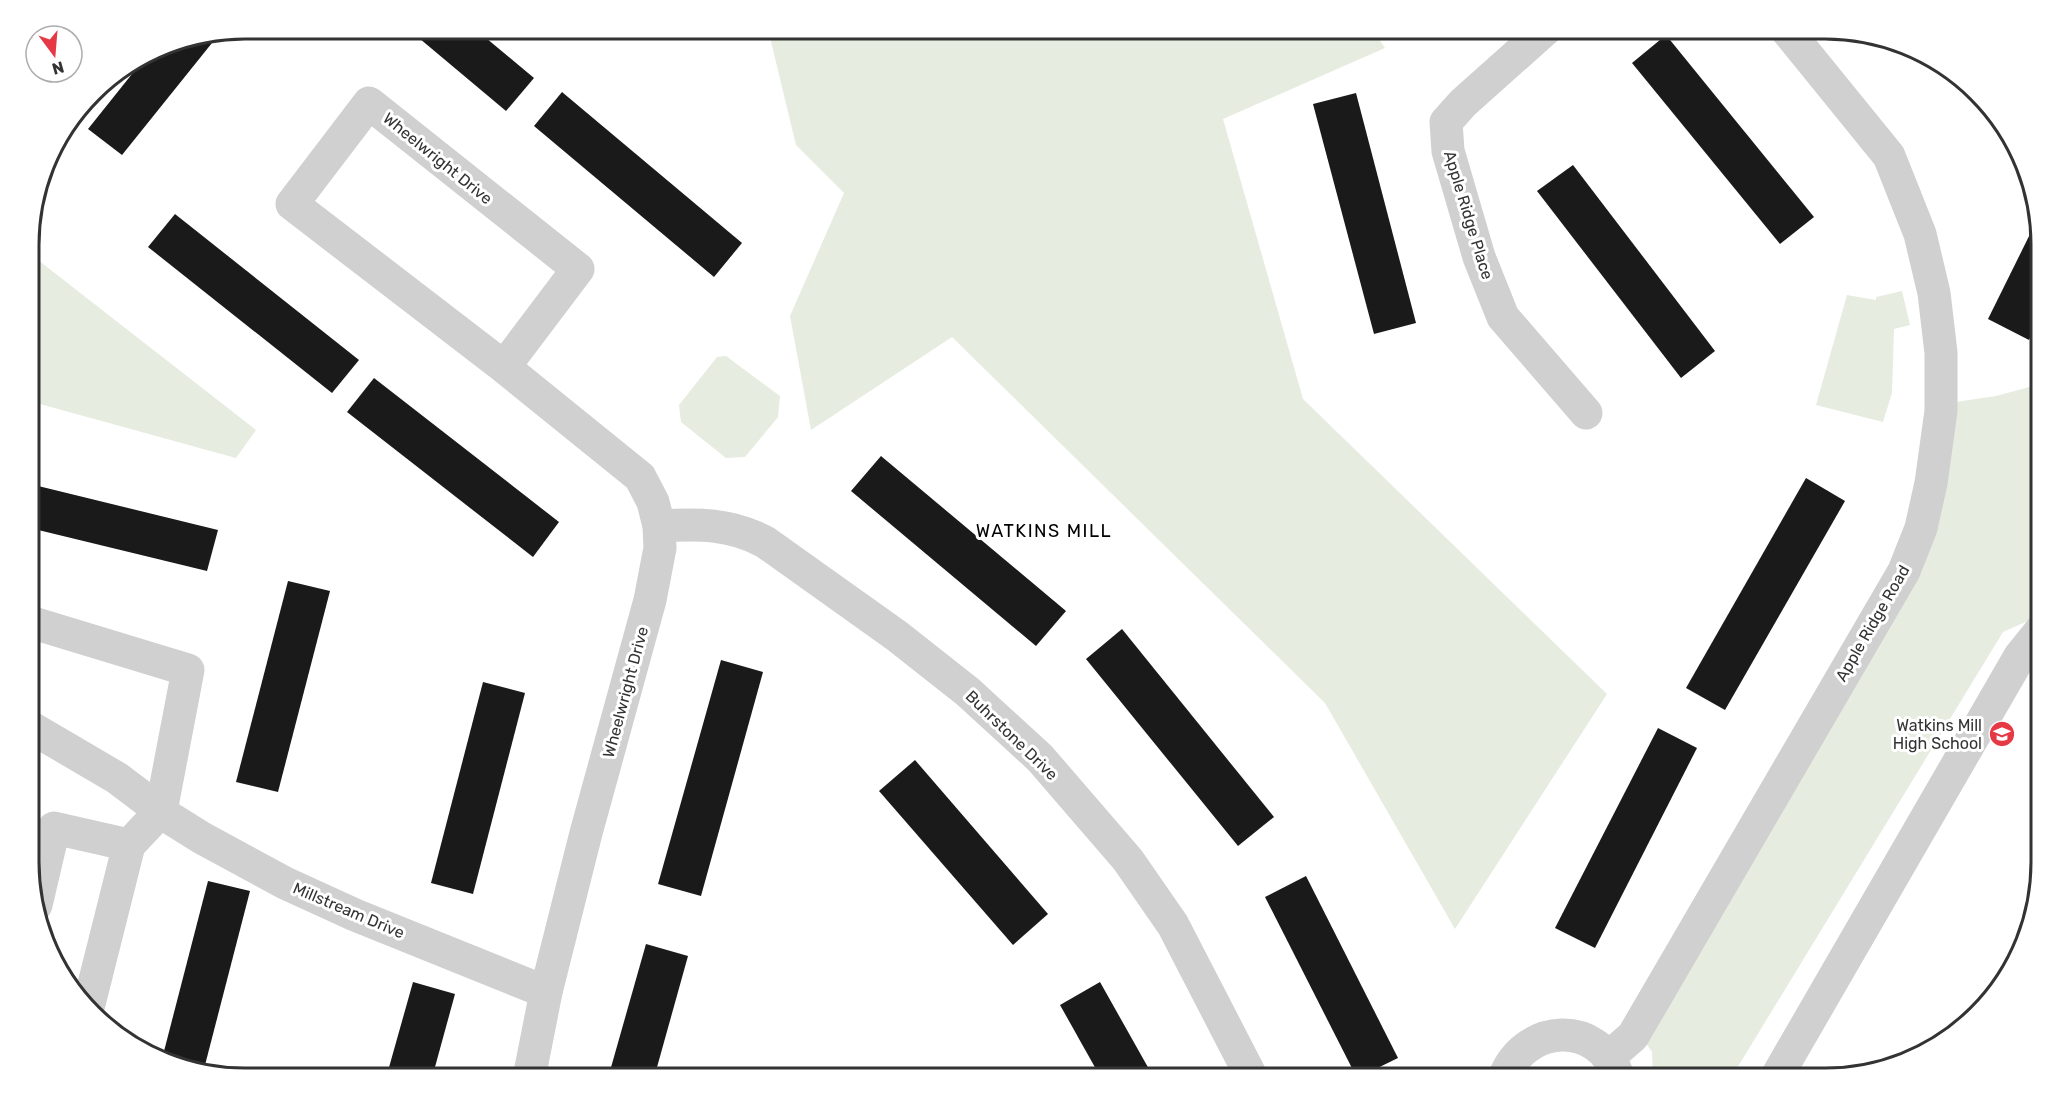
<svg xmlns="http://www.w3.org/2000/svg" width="2070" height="1107" font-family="Rubik,sans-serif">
<rect width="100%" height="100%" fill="#fff"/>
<g fill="#e6ecdf">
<path d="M768,29H1372L1385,48L1223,119L1303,399L1607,694L1455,929L1325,703L952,337L811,430L790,316L844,193L796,145Z"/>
<path d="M29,253L256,430L236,458L29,401Z"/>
<path d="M1902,291L1910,325L1894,329L1892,393L1883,422L1816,405L1847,295L1876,300V297Z"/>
<path d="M726,356L780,396L778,417L745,457L726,458L681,422L679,405L717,357Z"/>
<path d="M2040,384L2041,615L2003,632L1731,1078H1653L1652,1052L1644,1040L1915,573L1949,403L1996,396Z"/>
</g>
<g fill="#1a1a1a">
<path d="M407,28H474L534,78L506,111Z"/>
<path d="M220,33L122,155L88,129L148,54L162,45Z"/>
<path d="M1666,35L1814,217L1780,244L1632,63Z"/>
<path d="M562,92L742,243L714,277L534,126Z"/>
<path d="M1356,93L1416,323L1374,334L1313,104Z"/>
<path d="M1573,165L1715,351L1681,378L1537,191Z"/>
<path d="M175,214L359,360L332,393L148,247Z"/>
<path d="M2039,216L2040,319L2029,340L1988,319Z"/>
<path d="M374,378L559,522L533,557L347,412Z"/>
<path d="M881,456L1066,611L1036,646L851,491Z"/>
<path d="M1806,478L1845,501L1725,710L1686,688Z"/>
<path d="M30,484L218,530L207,571L30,528Z"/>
<path d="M288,581L330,591L278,792L236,782Z"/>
<path d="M1122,629L1274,817L1238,846L1086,659Z"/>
<path d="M721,660L763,672L701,896L658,884Z"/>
<path d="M483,682L525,693L473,894L431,883Z"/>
<path d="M1658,728L1697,748L1595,948L1555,928Z"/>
<path d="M915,760L1048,914L1013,945L879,791Z"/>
<path d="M1306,876L1398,1058L1357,1078L1265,897Z"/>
<path d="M208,881L250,891L204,1069L162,1059Z"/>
<path d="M646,944L688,956L654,1078H608Z"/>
<path d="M413,982L455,994L432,1078H386Z"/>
<path d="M1100,982L1154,1078H1101L1060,1005Z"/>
</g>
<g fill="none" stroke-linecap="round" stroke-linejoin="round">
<g stroke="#d0d0d0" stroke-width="33">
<path d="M1547,28L1463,103L1446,122L1448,151L1479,257L1503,317L1586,413"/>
<path d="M504,367L578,269L369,103L292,204L504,367L640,477L653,502L659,526L660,548L650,600L586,833L546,992L529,1078"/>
<path d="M659,526C698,524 730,523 765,542L897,636L968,692L1040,758L1128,860L1173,925L1252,1078"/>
<path d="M30,622L188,670L161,811L129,845L89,1004"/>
<path d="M30,727L117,778L170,818L202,838L285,883L355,915L546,992"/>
<path d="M36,905L54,828L129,845"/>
<path d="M1609,1057L1633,1036L1904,571L1921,528L1931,483L1941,411V353L1934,293L1920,234L1889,156L1785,28"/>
<path d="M1504,1078C1525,1023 1598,1019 1618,1076"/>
<path d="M1776,1078L2020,656L2041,630"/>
</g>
</g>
<defs>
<g id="school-disc" transform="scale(1.35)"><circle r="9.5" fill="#e63946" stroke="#fff"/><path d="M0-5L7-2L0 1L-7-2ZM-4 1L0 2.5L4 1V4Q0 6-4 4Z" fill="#fff"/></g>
</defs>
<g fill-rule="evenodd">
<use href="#school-disc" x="2002" y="734"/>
</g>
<g text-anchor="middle" stroke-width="6" stroke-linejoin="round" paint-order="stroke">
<g font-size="16" fill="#333" stroke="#fff">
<text transform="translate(438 158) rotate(39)" y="6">Wheelwright Drive</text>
<text transform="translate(1469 215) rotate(73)" y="6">Apple Ridge Place</text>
<text transform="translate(1872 623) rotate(-60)" y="6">Apple Ridge Road</text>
<text transform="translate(625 692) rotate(-75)" y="6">Wheelwright Drive</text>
<text transform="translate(1012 735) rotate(44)" y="6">Buhrstone Drive</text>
<text transform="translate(349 910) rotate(23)" y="6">Millstream Drive</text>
</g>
<g font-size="16" fill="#333" stroke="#fff" text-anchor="end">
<text x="1982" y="731">Watkins Mill<tspan x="1982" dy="18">High School</tspan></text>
</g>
<g font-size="18" letter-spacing="1.5" fill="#000" stroke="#fff">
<text x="1044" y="537">WATKINS MILL</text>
</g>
</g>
<path d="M0 0H2070V1107H0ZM245 39H1825A206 206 0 0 1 2031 245V862A206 206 0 0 1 1825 1068H245A206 206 0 0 1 39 862V245A206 206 0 0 1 245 39Z" fill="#fff" fill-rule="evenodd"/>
<path fill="none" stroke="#333" stroke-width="3" d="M245 39H1825A206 206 0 0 1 2031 245V862A206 206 0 0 1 1825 1068H245A206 206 0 0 1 39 862V245A206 206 0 0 1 245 39Z"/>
<g transform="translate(54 54) rotate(164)"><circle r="28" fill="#ffffff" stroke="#adadad" stroke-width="1.5"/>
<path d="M0-4.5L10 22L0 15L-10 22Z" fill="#e63946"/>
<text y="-9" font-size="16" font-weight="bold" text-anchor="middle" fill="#333333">N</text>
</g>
</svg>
